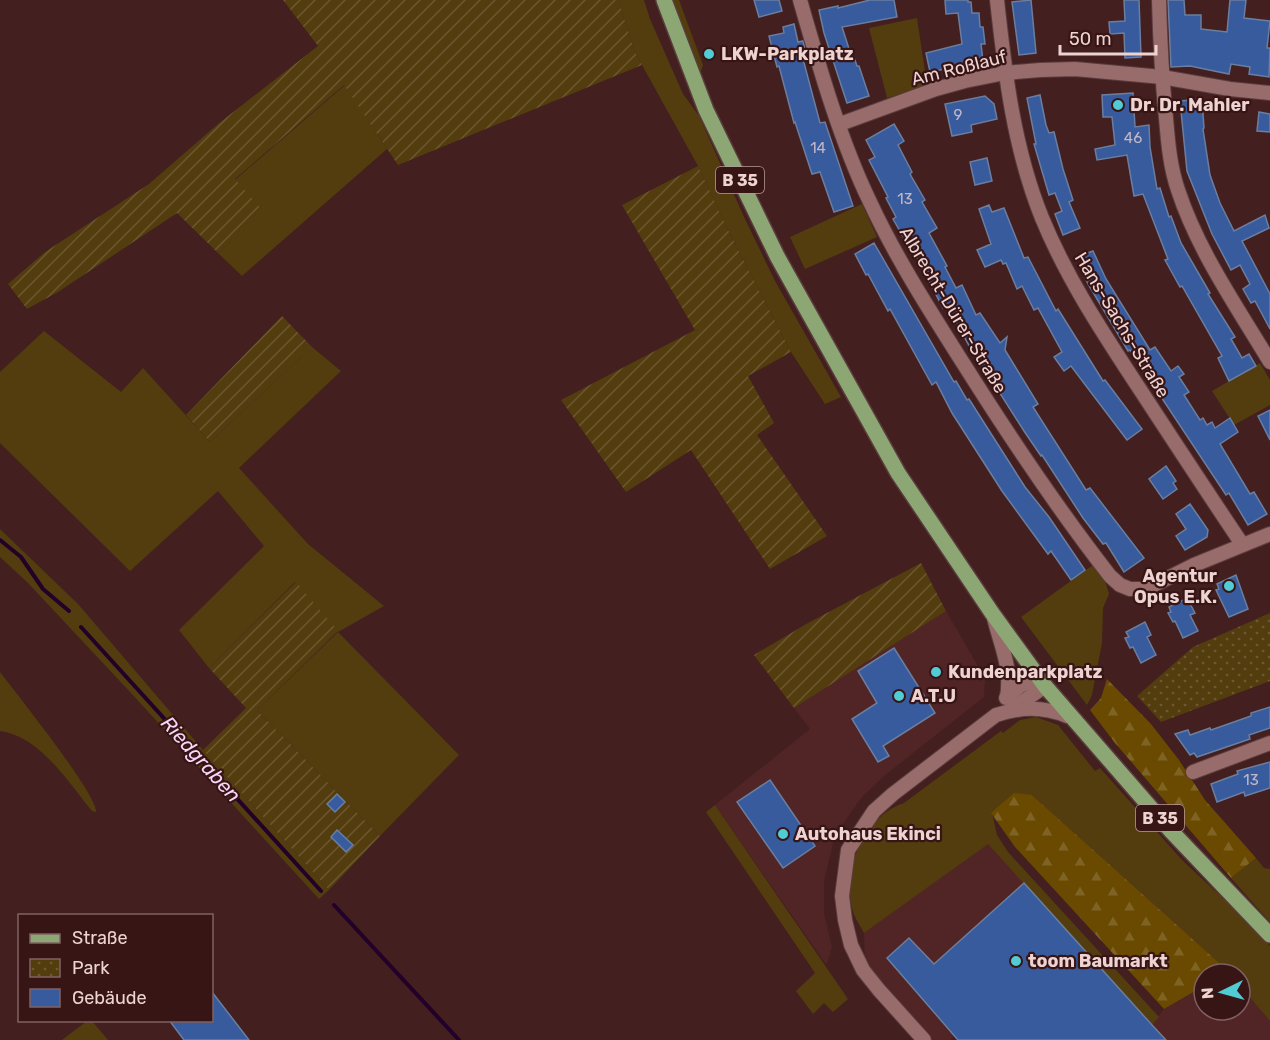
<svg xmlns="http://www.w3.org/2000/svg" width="1270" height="1040" font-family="Rubik,sans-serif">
<defs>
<pattern id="forest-firs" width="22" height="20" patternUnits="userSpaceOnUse" patternTransform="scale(1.5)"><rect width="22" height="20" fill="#694a00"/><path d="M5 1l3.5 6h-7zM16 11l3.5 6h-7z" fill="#7f6324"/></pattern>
<pattern id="park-dots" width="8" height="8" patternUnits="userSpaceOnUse" patternTransform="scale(1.5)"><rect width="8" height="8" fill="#533d0f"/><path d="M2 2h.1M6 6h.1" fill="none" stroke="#6c5831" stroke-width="1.8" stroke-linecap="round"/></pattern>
<pattern id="garden-furrows" width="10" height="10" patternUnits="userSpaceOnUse" patternTransform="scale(1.5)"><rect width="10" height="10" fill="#533d0f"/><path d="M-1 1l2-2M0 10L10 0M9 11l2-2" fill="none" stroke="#6c5831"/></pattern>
</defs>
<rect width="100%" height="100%" fill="#431f1f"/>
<g fill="#512525">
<path d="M946,611L985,678L984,697L884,776L861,798L843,824L833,844L824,881V913L832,947L827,963H825L715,805L810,729L794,708Z"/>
<path d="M988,843L1152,1024L1164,1009L1204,986V1010H1240V986L1270,1021V1040H958L954,1036L951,1040H932L865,961L864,933Z"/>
</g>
<g fill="#533d0f">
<path d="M618,0H644L650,19L683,94L699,116L744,217L775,281L841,397L825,404L791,352L730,234L698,166L642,65L635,52Z"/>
<path d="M670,0H679L703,65L700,74Z"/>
<path d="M917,18L927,85L887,98L869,28Z"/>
<path d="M345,85L387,149L242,276L218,253L263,212L235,180Z"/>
<path d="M862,204L877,237L805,269L790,237Z"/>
<path d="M44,331L121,392L143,368L210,442L312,347L341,371L239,468L308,544L384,606L338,632L459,755L380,836L257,710L338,632L295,582L209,668L179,630L264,546L218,491L130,571L0,443V372Z"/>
<path d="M1260,363L1270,380V405L1234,425L1212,391Z"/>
<path d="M0,529L78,604L203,750L329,890L319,899L131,693L28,583L0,557Z"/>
<path d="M1093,565L1106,584L1109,594L1103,608L1102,643L1092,695L1087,705L1021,617Z"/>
<path d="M0,672C15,692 98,795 96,812L92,811C68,782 40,736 0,731Z"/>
<path d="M1036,717L1058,725L1095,771L1100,768L1182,860L1245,919L1270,946V1021L1240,986V974H1230L1032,795L992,813L997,835L1008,852L1159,1017L1152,1025L988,844L864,933C859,924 852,914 851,903C844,865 866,815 904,803L1001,731L1003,733L1020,720Z"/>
<path d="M715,805L848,999L833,1012L824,1003L813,1014L796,991L815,973L706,812Z"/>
<path d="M1256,858L1264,868L1270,869V922L1231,878Z"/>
<path d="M87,1021H92L108,1040H62Z"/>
</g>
<g fill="url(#forest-firs)">
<path d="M1107,679L1151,724L1179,760L1205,800L1256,858L1231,878L1115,743L1090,710L1101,698Z"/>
<path d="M1014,793L1032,795L1229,972L1225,974H1204V986L1164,1009L1015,847L991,813Z"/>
</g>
<path fill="url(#park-dots)" d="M1270,613V681L1161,722L1137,696L1193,647Z"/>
<g fill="url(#garden-furrows)">
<path d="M283,0H618L635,52L642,65L398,165L344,85L235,179L264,212L218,253L177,213L58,292L27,309L8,284L45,252L149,184L218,124L318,46Z"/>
<path d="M698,166L730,234L791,352L748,376L774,423L757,435L827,536L770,569L691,450L626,492L561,400L695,330L622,205Z"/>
<path d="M282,316L312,347L210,442L186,415Z"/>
<path d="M921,563L946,611L794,708L754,655L808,623Z"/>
<path d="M296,582L338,631L257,710L380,836L329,890L203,750L246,708L209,668Z"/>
</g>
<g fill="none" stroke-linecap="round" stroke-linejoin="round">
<g stroke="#230029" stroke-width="4">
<path d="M0,540L21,557L43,589L69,611"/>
<path d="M81,627L321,891"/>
<path d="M334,905L459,1040"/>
</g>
</g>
<g fill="#375b9c" stroke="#6b7e9f" stroke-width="1.5">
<path d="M754,0H779L782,11L759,17Z"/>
<path d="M870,0H894L897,17L842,27L852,58L854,57L857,66H859L869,96L847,103L824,33L819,10L838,6V8Z"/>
<path d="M945,0H968V2H971L972,13H979L980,27H983L985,44H981L983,61L930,72L926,53L962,44L958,13L946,14Z"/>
<path d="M1031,0L1036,53L1019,55L1012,2Z"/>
<path d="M1124,0H1139L1141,57L1125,58L1124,33L1110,34L1109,22L1125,21Z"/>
<path d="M1168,0H1184L1185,15H1201V29L1227,32L1230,0H1246L1244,18L1270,21L1267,48H1270L1269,77L1249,74L1250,67L1231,64L1229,74L1190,66L1171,67Z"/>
<path d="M794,24L798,42L803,41L807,58L803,59L820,123L825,122L853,206L834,212L820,172L812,174L795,122L794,123L779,66L777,67L769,36L784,33L783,27Z"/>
<path d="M1133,93L1135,127L1149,125L1150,147L1157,189L1160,188L1169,217L1171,216L1181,243L1210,293L1208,294L1235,337L1231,339L1242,358L1249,354L1256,366L1229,381L1218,358L1222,356L1182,286L1180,287L1165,260L1168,259L1143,194L1134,196L1127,155L1097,160L1095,149L1115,145L1112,117H1103L1102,95Z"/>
<path d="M1040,95L1046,125L1049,133L1054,132L1063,169L1073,200L1069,202L1080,228L1063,235L1055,214L1062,211L1055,193L1049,195L1034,144H1036L1027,98Z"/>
<path d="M985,96L994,104L997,119L971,125L972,132L952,136L945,104Z"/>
<path d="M1202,99L1204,128L1203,129L1210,175L1220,203L1234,231L1265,215L1269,228L1242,241L1270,294V329L1255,301L1251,303L1243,289L1250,284L1240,265L1231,270L1212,234L1187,171L1180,101Z"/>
<path d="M1259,112L1270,114V132L1257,131Z"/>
<path d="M894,124L904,141L898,145L912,172L910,174L925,200L922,202L937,228L929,233L947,266L945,267L956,288L962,285L976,315L980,313L1000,343L1007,337L1005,350L1038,404L1033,407L1086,490L1090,488L1144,558L1124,572L1106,543L1103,544L1083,518L1042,455L1041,456L1024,431L982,365L980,366L947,305L943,308L910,244L908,245L893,219L896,217L886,198L888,197L869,160L875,157L866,140Z"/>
<path d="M987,158L992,181L975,185L970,162Z"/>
<path d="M989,205L992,212L1004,208L1024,258L1028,257L1056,311L1058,309L1103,381L1105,380L1142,429L1127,440L1071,366L1064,371L1054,357L1062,352L1038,308L1034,310L1022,286L1017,289L1006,263L1003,264L1001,260L985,267L977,250L991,244L979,209Z"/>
<path d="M874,243L954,382L956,381L967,400L969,399L1025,487L1049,517L1085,570L1071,580L1051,551L1048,554L1002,491L952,413L936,382L932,385L890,309L888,311L868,274L866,275L855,254Z"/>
<path d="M1093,251L1106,279L1150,350L1155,347L1171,371L1178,366L1184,374L1179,377L1189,392L1184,395L1200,420L1203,418L1207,425L1212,422L1215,428L1230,418L1238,432L1220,444L1250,494L1254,492L1267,514L1248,525L1229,493L1226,495L1130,350L1128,351L1088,284L1079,264L1085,261L1082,255Z"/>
<path d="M1270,410V440L1258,416Z"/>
<path d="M1166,466L1176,481L1173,483L1177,489L1163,499L1149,479Z"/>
<path d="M1190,504L1208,530L1207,537L1185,550L1176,536L1186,529L1176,514Z"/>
<path d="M1236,575L1248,609L1229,617L1216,590L1219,589L1217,584Z"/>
<path d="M1187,598L1195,613L1190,615L1198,631L1183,638L1175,621L1173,622L1168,613L1171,612L1169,607Z"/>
<path d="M1145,622L1151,635L1147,637L1156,655L1141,663L1133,647L1130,648L1125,638L1129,637L1126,632Z"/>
<path d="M894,648L935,713L883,746L889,756L878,762L852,719L877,703L858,671Z"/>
<path d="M1270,707V728L1249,735L1250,739L1197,757L1194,753L1190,755L1175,734L1188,730L1190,735L1210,728L1211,730L1251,716V713Z"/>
<path d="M1270,762V788L1245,796L1244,792L1217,802L1211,784L1238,774L1237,771Z"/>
<path d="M770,780L815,846L783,868L737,802Z"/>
<path d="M337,794L345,802L335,812L327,804Z"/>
<path d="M337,830L353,845L346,852L331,837Z"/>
<path d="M1024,883L1152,1025L1166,1040H958L887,958L909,938L934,964Z"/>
<path d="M212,992L249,1040H184L169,1020H212Z"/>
</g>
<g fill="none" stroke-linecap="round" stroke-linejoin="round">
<g stroke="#5b3c3d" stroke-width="16">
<g id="minor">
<path d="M800,0C819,66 840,140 870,202C896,258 930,311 963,363C1009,436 1057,508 1110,576L1120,585L1130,589H1146L1194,565L1270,534"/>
<path d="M997,0C1005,74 1014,149 1042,218C1067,279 1103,333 1139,388C1173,440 1207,492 1242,544"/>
<path d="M1159,0C1160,40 1162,79 1166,118C1168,142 1170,167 1178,190C1198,251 1237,307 1270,362"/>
<path d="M840,124L936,89L965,81L1005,73L1040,70L1075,69L1162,77L1230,89L1270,93"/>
<path d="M994,618C1001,646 1012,668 1007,697"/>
<path d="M1006,698L1020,686L1039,677"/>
<path d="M1010,711L1045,686"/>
<path d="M1193,772L1270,743"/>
<path d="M924,1040L879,990L863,970L851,945L845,920L842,896L848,850L874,811L893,794L996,715C1021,707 1042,706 1067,716"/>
</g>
</g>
<g stroke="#5b3c3d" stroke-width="18">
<path id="primary" d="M664,0L706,110L777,256L898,473L992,613L1045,686L1171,831L1270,935"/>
</g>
<use href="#minor" stroke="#976c6a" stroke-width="14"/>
<use href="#primary" stroke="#8ca774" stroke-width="15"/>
</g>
<g fill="#51ccd4" stroke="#381515" stroke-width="2">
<circle cx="709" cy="54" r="6"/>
<circle cx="1118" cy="105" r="6"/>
<circle cx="1229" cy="586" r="6"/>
<circle cx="936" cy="672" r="6"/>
<circle cx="899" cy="696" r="6"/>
<circle cx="783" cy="834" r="6"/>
<circle cx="1016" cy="961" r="6"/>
</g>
<g text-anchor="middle" stroke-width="4.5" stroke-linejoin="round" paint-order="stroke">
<g font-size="15" fill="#c0b6c5">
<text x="958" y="120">9</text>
<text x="1133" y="143">46</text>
<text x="818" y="153">14</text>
<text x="905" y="204">13</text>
<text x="1251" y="785">13</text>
</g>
<g fill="#381515" stroke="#b79b9a" stroke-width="1.5">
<rect x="716" y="167" width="48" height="26" rx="4.5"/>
<rect x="1136" y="805" width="48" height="26" rx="4.5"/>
</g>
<g font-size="16" font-weight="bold" fill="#edd4d3">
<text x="740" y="186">B 35</text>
<text x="1160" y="824">B 35</text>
</g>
<g font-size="18" font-weight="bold" fill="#edd4d3" stroke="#381515" text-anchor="start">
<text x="721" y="60">LKW-Parkplatz</text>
<text x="1130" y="111">Dr. Dr. Mahler</text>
<text x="1217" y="582" text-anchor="end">Agentur<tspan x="1217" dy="21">Opus E.K.</tspan></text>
<text x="948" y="678">Kundenparkplatz</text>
<text x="911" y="702">A.T.U</text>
<text x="795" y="840">Autohaus Ekinci</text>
<text x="1028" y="967">toom Baumarkt</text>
</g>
<g font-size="18" fill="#edd4d3" stroke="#381515">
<text transform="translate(959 68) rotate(-14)" y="6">Am Roßlauf</text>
<text transform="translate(953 310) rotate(59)" y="6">Albrecht-Dürer-Straße</text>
<text transform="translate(1122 325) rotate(59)" y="6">Hans-Sachs-Straße</text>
</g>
<g font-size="20" font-style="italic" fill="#f5d7fa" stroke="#381515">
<text transform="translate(201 759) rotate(48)" y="7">Riedgraben</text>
</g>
</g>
<rect x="18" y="914" width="195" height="108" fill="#381515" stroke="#806161" stroke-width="1.5"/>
<rect x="30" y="934" width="30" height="9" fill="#8ca774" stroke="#806161" stroke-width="1.5"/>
<text x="72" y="944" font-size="18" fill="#edd4d3">Straße</text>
<rect x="30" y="959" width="30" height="18" fill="url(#park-dots)" stroke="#806161" stroke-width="1.5"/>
<text x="72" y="974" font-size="18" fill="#edd4d3">Park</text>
<rect x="30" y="989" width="30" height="18" fill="#375b9c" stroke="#806161" stroke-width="1.5"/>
<text x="72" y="1004" font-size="18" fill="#edd4d3">Gebäude</text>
<g transform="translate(1222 992) rotate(265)"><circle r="28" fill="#381515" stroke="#806161" stroke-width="1.5"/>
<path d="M0-4.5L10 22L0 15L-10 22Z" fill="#51ccd4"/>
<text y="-9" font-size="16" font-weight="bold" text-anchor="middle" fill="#edd4d3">N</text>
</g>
<path d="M1060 45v9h96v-9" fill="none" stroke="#edd4d3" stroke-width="3"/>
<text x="1069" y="45" font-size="18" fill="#edd4d3" stroke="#381515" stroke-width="4.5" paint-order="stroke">50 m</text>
</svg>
